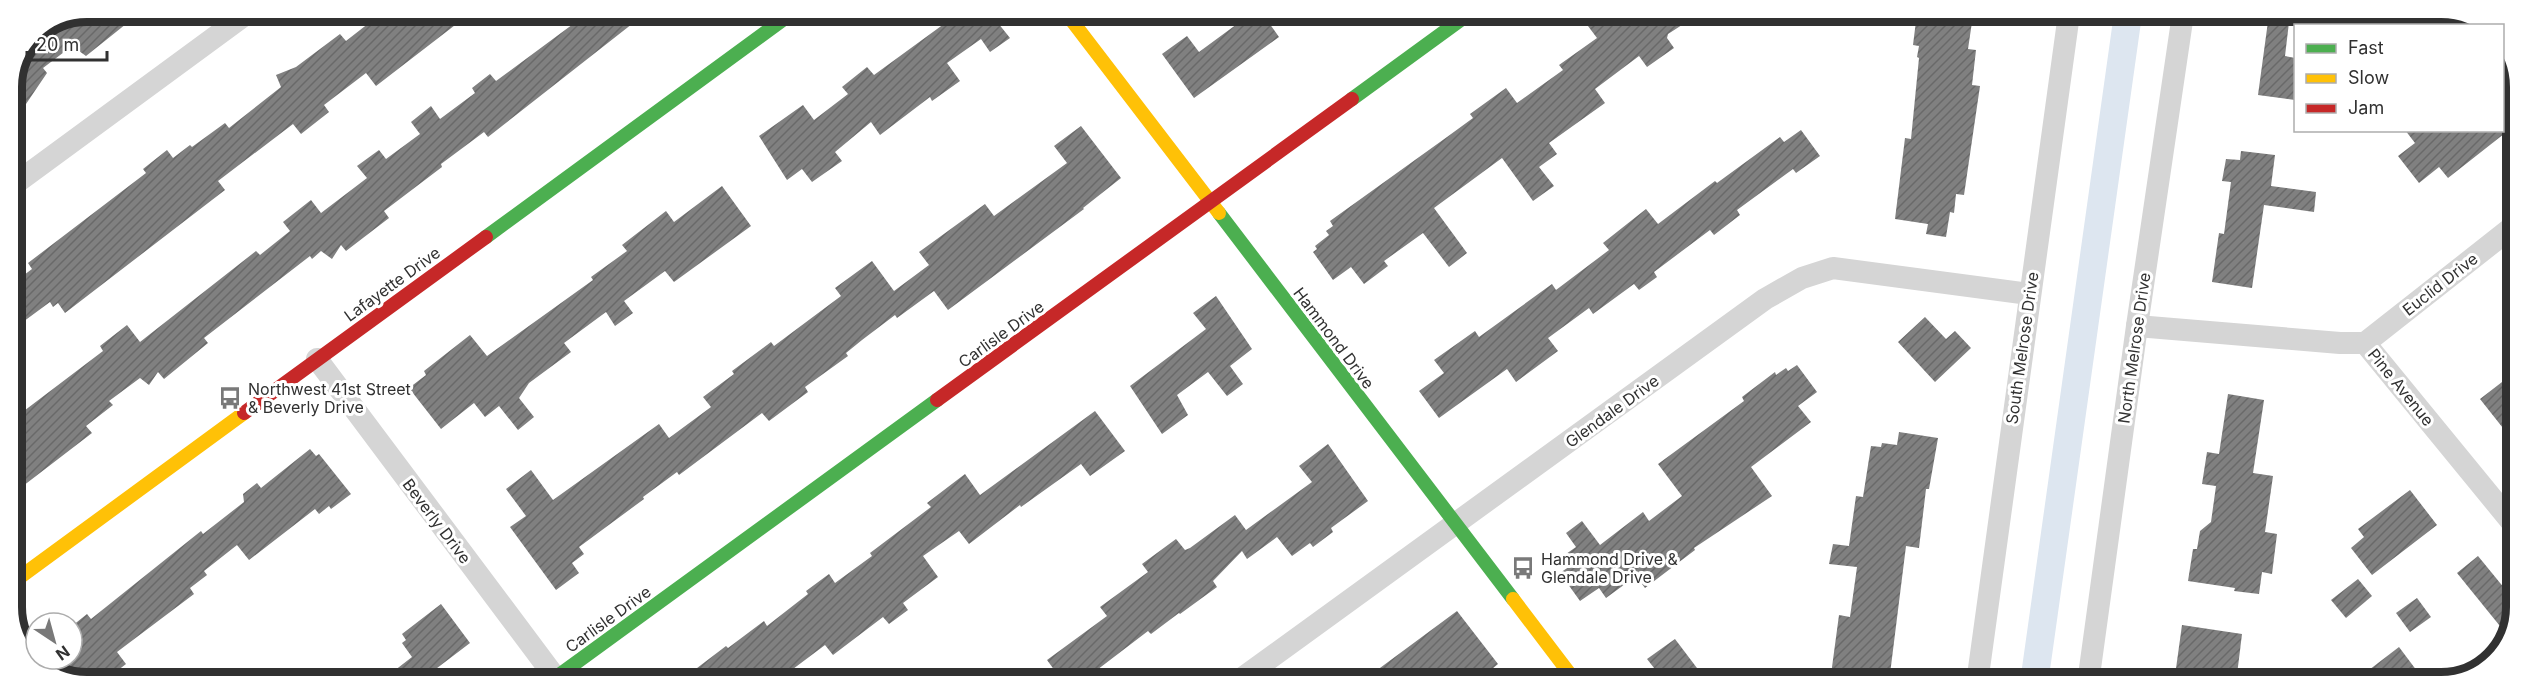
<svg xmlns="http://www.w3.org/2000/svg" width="2528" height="695" font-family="Inter,sans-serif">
<defs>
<pattern id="building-hatch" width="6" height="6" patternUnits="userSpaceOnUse" patternTransform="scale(1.5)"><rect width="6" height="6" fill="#808080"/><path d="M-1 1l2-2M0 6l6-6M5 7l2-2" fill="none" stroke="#696969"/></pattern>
</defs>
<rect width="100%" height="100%" fill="#fff"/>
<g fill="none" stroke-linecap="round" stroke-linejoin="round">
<path stroke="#dde6f0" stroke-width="28" d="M2034,683L2128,14"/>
</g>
<g fill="url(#building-hatch)">
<path d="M87,12H141L86,56L72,46L43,68L47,73L26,104L14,88L12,90V87L34,34Z"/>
<path d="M383,12H472L376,86L366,73L324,105L329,112L301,134L293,124L218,181L225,190L65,313L58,303L53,307L50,302L12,330V284L32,269L28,263L146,173L143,169L167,150L173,158L190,145L192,147L225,123L229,128L281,87L276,75L296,67L340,34L346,41Z"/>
<path d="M588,13H646L488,137L484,132L441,164L442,167L384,211L389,218L346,251L341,245L332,259L321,251L312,259L310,256L204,338L208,343L164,379L158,372L149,385L140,378L109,401L113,405L86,426L92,433L23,486L12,471V420L103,351L100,346L127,325L140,342L256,251L260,255L290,231L283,222L311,200L321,213L367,178L357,166L379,150L386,159L420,134L411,122L431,106L440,119L475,93L472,88L490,74L496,81Z"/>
<path d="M959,13H990L1010,38L990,52L981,39L947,63L960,81L932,101L930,97L880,135L871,122L835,152L842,161L812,182L802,169L787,180L759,136L803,105L814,120L848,94L842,87L867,67L874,75Z"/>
<path d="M1252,13H1262L1279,37L1194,98L1162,54L1187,36L1199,52Z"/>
<path d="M1605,14H1699L1668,34L1667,38L1674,48L1647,67L1639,56L1595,89L1605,103L1549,143L1557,154L1539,167L1554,186L1533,201L1502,158L1434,208L1467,253L1449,267L1423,233L1384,261L1388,266L1364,284L1351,267L1333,280L1313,252L1317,249L1315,246L1329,235L1326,231L1333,226L1330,221L1447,137L1473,118L1470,114L1506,88L1517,103L1563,70L1559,65L1597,38L1588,26Z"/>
<path d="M2269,14H2290L2285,56L2295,58V100L2258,95Z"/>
<path d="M1929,16L1972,22L1968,49L1976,50L1972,85L1980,86L1964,195L1956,194L1954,213L1950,212L1946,237L1926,234L1928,224L1895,219L1905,138L1911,139L1919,58L1917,57L1919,46L1913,45L1916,21L1928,23Z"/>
<path d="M1081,126L1121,178L1083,208L1084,209L948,310L934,291L897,318L895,315L862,340L846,353L848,356L805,387L808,392L769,421L762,413L679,475L677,472L643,497L644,499L579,547L584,554L572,563L579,573L556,590L510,527L526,516L506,489L531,470L553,500L659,424L669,438L711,407L703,397L734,374L732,371L771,342L774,346L841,296L835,288L872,261L894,291L929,265L919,252L937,239L985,204L994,216L1067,163L1054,146Z"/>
<path d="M1801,130L1820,156L1796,173L1793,169L1737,210L1740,215L1714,235L1710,230L1654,272L1657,277L1639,290L1634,284L1593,314L1589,308L1548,338L1558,351L1516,382L1507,369L1439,418L1419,391L1444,373L1434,360L1475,331L1479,337L1552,284L1556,290L1609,250L1603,243L1646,209L1658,224L1715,181L1717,183L1780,137L1784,142Z"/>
<path d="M2405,130H2509L2448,178L2439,167L2419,183L2398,156L2415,143Z"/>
<path d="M2241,151L2275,155L2271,186L2316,192L2314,212L2264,205L2252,288L2212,282L2219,233L2224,234L2231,182L2222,181L2226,159L2240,160Z"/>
<path d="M722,186L751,226L674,282L665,271L624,301L633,313L615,326L606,312L564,343L571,352L529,383L519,398L534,417L518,430L499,406L485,417L474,403L441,429L409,388L426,375L424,371L470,335L487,356L593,280L591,277L627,251L622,245L666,211L674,222Z"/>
<path d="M1216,296L1252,349L1230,366L1243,384L1227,396L1208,372L1177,395L1188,415L1162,434L1130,386L1206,329L1193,313Z"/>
<path d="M1925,317L1946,339L1955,331L1971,348L1935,382L1898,342Z"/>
<path d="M1797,365L1817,392L1798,406L1811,422L1751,467L1772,496L1694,548L1695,550L1645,588L1636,576L1606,598L1599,588L1580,601L1560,573L1573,564L1566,554L1576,547L1566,533L1582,521L1600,545L1643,512L1649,521L1682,496L1658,464L1744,401L1742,397L1775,372L1776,375L1786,368L1788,371Z"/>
<path d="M2515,372L2514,422V442L2480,399Z"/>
<path d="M2228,394L2264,400L2253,473L2273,476L2265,532L2277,534L2272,574L2262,572L2259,594L2234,591L2235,588L2188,581L2193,549H2197L2200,531L2211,522L2216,486L2202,484L2207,452L2219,454Z"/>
<path d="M1095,411L1125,451L1090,476L1081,464L1021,507L1020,505L969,544L959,531L923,556L938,577L903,603L908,610L889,624L883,617L833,655L825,645L777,681H680L726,646L728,648L764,621L767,626L808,594L806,591L829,574L835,583L872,556L870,553L931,507L927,503L965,474L980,495Z"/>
<path d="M1899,432L1938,438L1929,489H1926L1919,548L1906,546L1889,682H1830L1839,615L1850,617L1857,567L1829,564L1833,544L1849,546L1856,496L1863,497L1871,446L1881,447L1882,443L1897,445Z"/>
<path d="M1328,444L1368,501L1331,528L1333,532L1313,547L1310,543L1292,556L1277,537L1247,559L1242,551L1213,581L1217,587L1180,614L1179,613L1151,634L1148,631L1093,673L1090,670L1075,682H1063L1047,660L1107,616L1100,607L1148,572L1142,564L1176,539L1185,550L1190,548L1235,515L1246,530L1312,482L1299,466Z"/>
<path d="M310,449L316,456L319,454L351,494L331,509L329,506L319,514L315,509L249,560L237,545L204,571L207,575L190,588L194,594L117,652L126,664L104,681H68L34,659H72V626L87,614L91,619L201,531L203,534L244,502L243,494L257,483L261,488Z"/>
<path d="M2410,490L2437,525L2372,575L2351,548L2364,537L2358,529Z"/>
<path d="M2478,556L2514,600V627L2508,636L2457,573Z"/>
<path d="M2358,579L2372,596L2346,618L2331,600Z"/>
<path d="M2417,598L2431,617L2410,632L2396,613Z"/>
<path d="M441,604L470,643L420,681H381L412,657L402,643L406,640L402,634Z"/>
<path d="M1457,611L1498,664L1480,679L1474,671L1463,679L1457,671L1442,682H1361Z"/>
<path d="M2182,625L2242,634L2236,683H2174Z"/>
<path d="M1675,639L1700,672L1687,682H1665L1647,659Z"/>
<path d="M2399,647L2426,683H2352L2382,660Z"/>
</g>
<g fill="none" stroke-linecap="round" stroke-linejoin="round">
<g stroke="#d5d5d5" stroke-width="22">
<path d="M12,186L249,12"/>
<path d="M2137,326L2340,343H2365L2514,525"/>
<path d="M2365,343L2515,225"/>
<path d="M317,359L558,681"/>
<path d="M1237,682L1765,299L1802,278L1833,268L2029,294"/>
<path d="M1977,683L2069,14"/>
<path d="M2088,683L2137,326L2183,14"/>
</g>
<g stroke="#4caf50" stroke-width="14">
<path d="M1352,99L1470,13"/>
<path d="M1219,213L1513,599"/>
<path d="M486,237L792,13"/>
<path d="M551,681L937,400"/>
</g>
<g stroke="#ffc107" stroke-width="14">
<path d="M1066,13L1219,213"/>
<path d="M12,583L244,413"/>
<path d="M1513,599L1576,682"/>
</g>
<g stroke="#c62828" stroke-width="14">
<path d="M937,400L1352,99"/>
<path d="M244,413L486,237"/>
</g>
</g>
<defs>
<g id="bus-bare" transform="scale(1.8)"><path d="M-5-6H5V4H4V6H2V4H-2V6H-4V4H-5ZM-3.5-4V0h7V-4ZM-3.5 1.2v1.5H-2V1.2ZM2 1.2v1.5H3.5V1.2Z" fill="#797979" stroke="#fff" stroke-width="2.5" paint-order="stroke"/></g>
</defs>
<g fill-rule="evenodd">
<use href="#bus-bare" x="230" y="398"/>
<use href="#bus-bare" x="1523" y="568"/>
</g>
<g text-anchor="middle" stroke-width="6" stroke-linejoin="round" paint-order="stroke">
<g font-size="16" fill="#313131" stroke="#fff">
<text transform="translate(392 284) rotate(-36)" y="6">Lafayette Drive</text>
<text transform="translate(2440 284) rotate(-38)" y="6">Euclid Drive</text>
<text transform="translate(1001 334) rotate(-36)" y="6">Carlisle Drive</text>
<text transform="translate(1334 338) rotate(53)" y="6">Hammond Drive</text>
<text transform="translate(2022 348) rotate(-82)" y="6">South Melrose Drive</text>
<text transform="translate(2134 348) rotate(-82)" y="6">North Melrose Drive</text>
<text transform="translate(2401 387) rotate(51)" y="6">Pine Avenue</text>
<text transform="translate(1612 411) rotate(-36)" y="6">Glendale Drive</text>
<text transform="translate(437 521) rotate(53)" y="6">Beverly Drive</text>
<text transform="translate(608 619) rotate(-36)" y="6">Carlisle Drive</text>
</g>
<g font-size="16" fill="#313131" stroke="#fff" text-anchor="start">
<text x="248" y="395">Northwest 41st Street<tspan x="248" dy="18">&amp; Beverly Drive</tspan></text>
<text x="1541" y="565">Hammond Drive &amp;<tspan x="1541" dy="18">Glendale Drive</tspan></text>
</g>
</g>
<path d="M0 0H2528V695H0ZM87 22H2441A65 65 0 0 1 2506 87V607A65 65 0 0 1 2441 672H87A65 65 0 0 1 22 607V87A65 65 0 0 1 87 22Z" fill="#fff" fill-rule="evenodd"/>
<path fill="none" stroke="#313131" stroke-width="8" d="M87 22H2441A65 65 0 0 1 2506 87V607A65 65 0 0 1 2441 672H87A65 65 0 0 1 22 607V87A65 65 0 0 1 87 22Z"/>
<rect x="2294" y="24" width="210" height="108" fill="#ffffff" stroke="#adadad" stroke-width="1.5"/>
<rect x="2306" y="44" width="30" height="9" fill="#4caf50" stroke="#adadad" stroke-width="1.5"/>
<text x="2348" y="54" font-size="18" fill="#313131">Fast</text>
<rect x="2306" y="74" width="30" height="9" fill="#ffc107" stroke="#adadad" stroke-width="1.5"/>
<text x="2348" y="84" font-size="18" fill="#313131">Slow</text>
<rect x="2306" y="104" width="30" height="9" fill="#c62828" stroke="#adadad" stroke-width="1.5"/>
<text x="2348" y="114" font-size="18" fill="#313131">Jam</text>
<g transform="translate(54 641) rotate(144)"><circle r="28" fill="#ffffff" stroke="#adadad" stroke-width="1.5"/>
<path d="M0-4.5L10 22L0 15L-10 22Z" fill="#797979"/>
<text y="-9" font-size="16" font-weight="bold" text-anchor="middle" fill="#313131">N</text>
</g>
<path d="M27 51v9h80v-9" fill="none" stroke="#313131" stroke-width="3"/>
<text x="36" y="51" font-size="18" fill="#313131" stroke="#ffffff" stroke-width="4.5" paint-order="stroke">20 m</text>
</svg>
